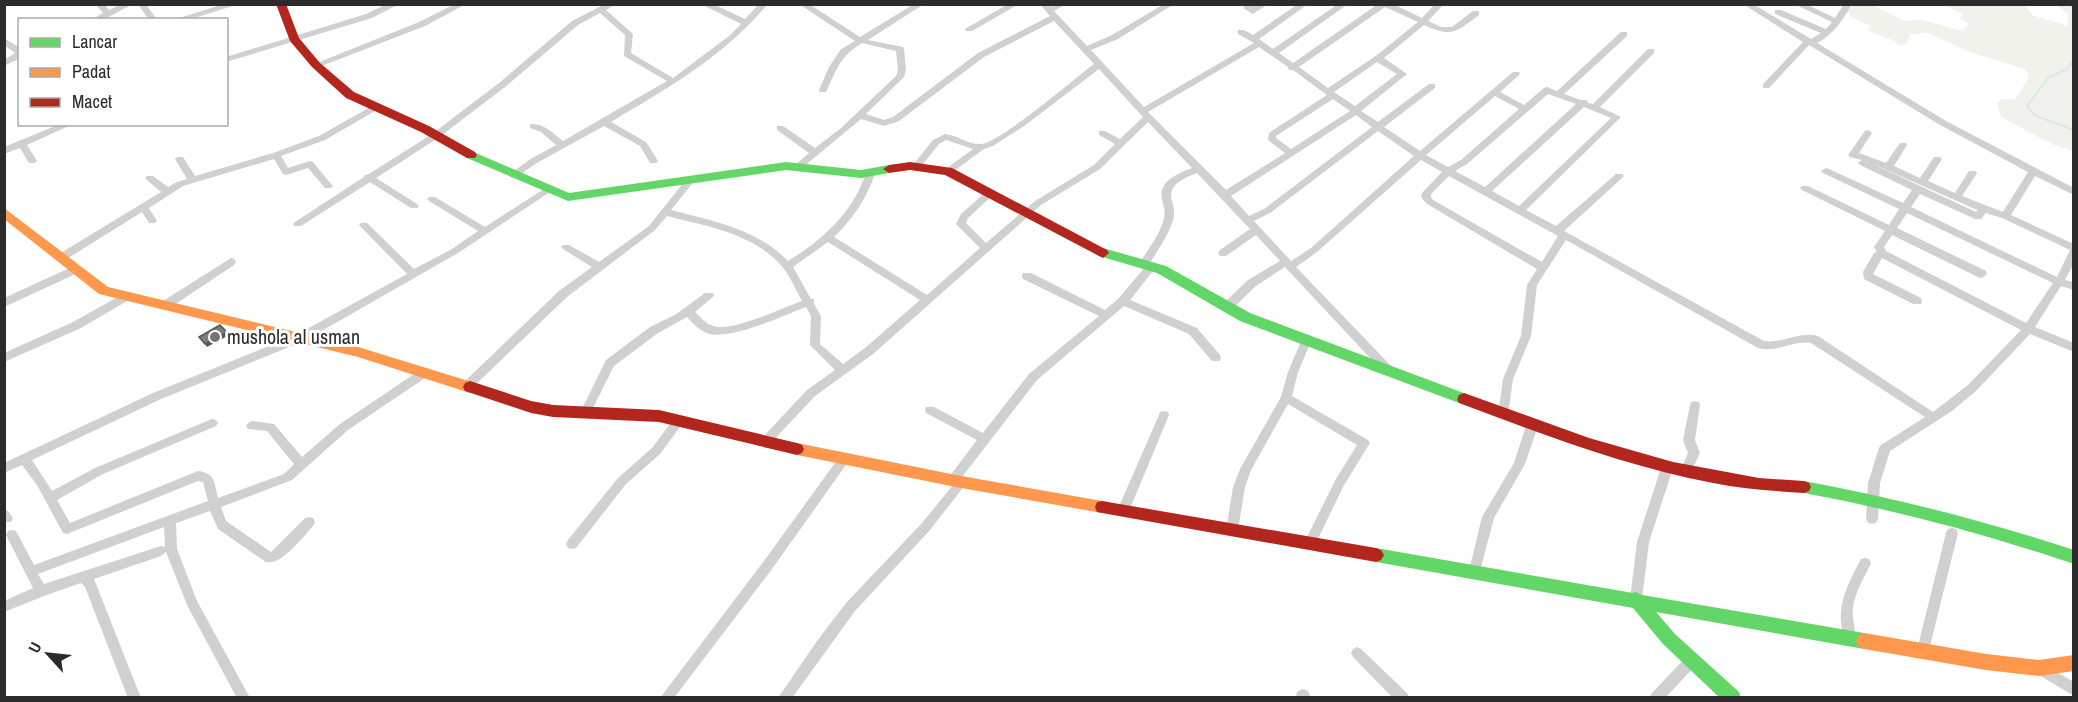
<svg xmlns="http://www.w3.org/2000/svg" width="2078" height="702" font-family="'Archivo Narrow',sans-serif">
<rect width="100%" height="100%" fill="#fff"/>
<path fill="#f0f2eb" d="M1853,5H1873L1904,21L1922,20L1962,31L1969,24L1960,18L1963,14L1943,5H2025L2032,15L2068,26V14L2055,5H2073V151L2052,144L2001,117L1997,103L2002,99L2014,100L2027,81L2029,74L2025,69L1967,51L1929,33L1910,34L1907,43L1901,46L1896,44L1897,42L1868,31L1871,26L1850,16L1848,11Z"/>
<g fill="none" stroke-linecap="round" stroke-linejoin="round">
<g stroke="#d8eaee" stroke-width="2">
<path d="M2070,4L2074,11"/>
<path d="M2074,60L2067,69L2048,78L2027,106L2036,116L2074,130"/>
</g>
<g fill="#d0d0d0" fill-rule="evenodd">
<path d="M95,4H104L109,10L122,4H133L103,20H91L103,13Z"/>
<path d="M138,4H146L157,20H149Z"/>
<path d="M224,4H239L188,20H173Z"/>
<path d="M387,4H399L372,18L226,62V57L366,14Z"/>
<path d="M455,4H466L425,26L319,67H313L312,65L419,22Z"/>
<path d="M605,4H616L606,10L633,34L631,53L673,78L729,36L741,24L701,4H713L745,19L759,4H768C722,58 670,87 611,122L646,142L658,161L656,163H650L640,146L604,126L535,164L517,177H511L509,175L529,160L556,145L541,132L530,128V124C544,123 553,133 563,141L667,81L624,56L625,35L600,13L578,25L505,87L438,138L376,178L417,204L419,206L417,208H411L370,182L301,226H295L293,224L295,222L364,177L365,175L369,174L432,134L499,83L572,21Z"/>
<path d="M799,4H809L860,37L914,4H924L868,40L903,47L904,49L906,70L904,77L866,114L884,120L893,117L978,53L1050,16L1040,4H1049L1051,7L1055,4H1066L1054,11L1087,46L1112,35L1164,4H1174L1118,39L1091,50L1144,107L1254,43L1238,34V30H1244L1253,35L1298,4H1308L1259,39L1273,49L1338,4H1348L1279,53L1293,63L1378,4H1393L1422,18L1435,4H1444L1428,21L1441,27H1452L1473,11H1479V15C1456,32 1452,38 1424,25L1384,58L1407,74L1361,111L1378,122L1429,84H1435V88L1384,127L1420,151L1513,72H1519L1520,74L1500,92L1524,105L1544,88L1547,87L1557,91L1621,32H1627V36L1564,94L1581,100H1587L1588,103L1593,104L1648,49H1654V53L1600,107L1621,117L1526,210L1556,226L1616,174H1622L1624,176L1622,178L1564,231L1764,341C1783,344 1798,331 1818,336L1933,412L1968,385L2021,330L1882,258L1873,274L1921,298L1922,301L1921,304H1913L1864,279L1863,272L1874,253L1877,252L1874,247L1885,231L1802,190L1800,188L1802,186H1808L1889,225L1899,209L1823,173L1821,171L1826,168L1829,169L1903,203L1912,190L1860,165L1858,163L1862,160L1850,157L1848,155L1865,131L1868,130L1872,133L1859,153L1886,163L1900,143H1906L1907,145L1894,166L1920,178L1934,157H1940L1942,159L1928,181L1955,193L1969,171H1975L1977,173L1962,196L2003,212L2028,172L1940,125L1809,45L1769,88H1763V84L1803,42L1743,4H1753L1811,39L1821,33L1775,14V10H1781L1826,29L1832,22L1794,4H1806L1835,18L1844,4H1852C1843,20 1834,34 1817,43L1946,121L2074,188V195L2035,176L2011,215L2074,244V263L2065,280L2074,282V290L2061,286L2035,327L2074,343V352L2030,334L1976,391L1952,411L1890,451L1880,483L1878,519L1876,523L1872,524L1868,523L1866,519L1868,483L1879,448L1881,445L1925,417L1811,343C1793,340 1777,353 1758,348L1566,240L1537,285L1531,336L1513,379L1508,415L1507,418H1499L1498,415L1503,379L1521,336L1527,285L1537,269L1427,204L1421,197L1422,193L1442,172L1421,160L1317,252L1296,267L1393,368L1394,371L1393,374H1385L1285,267L1256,286L1230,311H1222L1221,308L1222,305L1248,280L1280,261L1256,235L1226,256H1220L1218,253L1220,250L1250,229L1197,173C1185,178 1167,184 1172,201C1174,209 1175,213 1173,220C1168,236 1158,250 1150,263H1155L1157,266L1130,300L1197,328L1220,355L1221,358L1220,361H1212L1189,334L1124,306L1037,380L962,477L965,479L967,482L965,485L930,530L855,611L792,698H778L817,641L846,603L922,523L953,485L949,483L947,480L949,477L977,440L926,413L925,410L926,407H934L983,433L1029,374L1099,316L1023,279L1022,276L1023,273H1031L1105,310L1119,298L1145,267H1141L1139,264C1148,249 1160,235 1164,218C1166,210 1163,206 1162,199C1158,181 1179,173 1192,168L1148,122L1100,169L1041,205L873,354L815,396L769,445L765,447L761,445L759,442L761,439L807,390L835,370L810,345L811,316L806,307C782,316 734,339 710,334C701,332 694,324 687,317L658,333L614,366L589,416H581L580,413L606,360L650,327L675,315L705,293H713L714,296L695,312C700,317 706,324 713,326C732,332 782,308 802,301C796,290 791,278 784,269C757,234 706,226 667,216L655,230L567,297L472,388H464L463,385L464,382L559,291L592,267L563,249L561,247L563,245H569L599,262L649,226L688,177L691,176L696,179L671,210C713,221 757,229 788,261C813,246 837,226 853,201C859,192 862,182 867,172H873L875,174C866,199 853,219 834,237L927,295L980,248L956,224L961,214L986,192L989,191L994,194L968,218L966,223L986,243L1035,201L1094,165L1115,144L1099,135V131H1105L1120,139L1143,117L1099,69L1024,126L993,146L984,149L951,173L948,174L943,171L973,149L946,140L939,144L919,169H913L911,167L913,165L933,140L945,134C957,135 969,145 981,144C1001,142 1074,79 1094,64L1054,21L984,57L899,121L884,126L861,119L802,168H796L794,166L796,164L809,153L777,130V126H783L815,148L841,128L896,76L898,70L896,51L862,43C838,58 838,68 826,92H820L819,90L829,67L841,49L855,41ZM1385,7L1418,22L1377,55L1328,88L1299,67ZM1259,47L1288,67L1289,70H1293L1327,95L1269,133L1268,139L1269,141L1285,153L1226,190L1148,112ZM1377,62L1397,74L1355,106L1334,92ZM1548,94L1576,104L1485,187L1455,171L1467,164ZM1495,96L1519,109L1461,160L1448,167L1426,155ZM1333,99L1350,111L1291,149L1276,138V136ZM1584,107L1611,118L1519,206L1492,191ZM1356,115L1372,127L1264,209L1249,216L1231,196ZM1378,131L1414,156L1311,248L1291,261L1254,221L1270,213ZM1871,163L1975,209L1978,210L1976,212ZM1449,176L1558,236L1542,262L1433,200L1431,197V194ZM1920,194L1975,219H1981L1986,213L2002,218L2070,250L2057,277L1911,207ZM1907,213L2053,283L2026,323L1886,251L1884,247L1892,235L1978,277L1982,278L1987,274L1986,271L1897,228ZM828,242L920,300L865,348L843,364L820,344L821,316L814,304V299H811L793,267Z"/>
<path d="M1008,4H1019L972,31H966L965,29Z"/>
<path d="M1247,4H1257L1253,8L1258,4H1268L1253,14L1243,8Z"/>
<path d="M4,38L20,48V58L4,66V60L15,53L4,45Z"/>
<path d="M374,105L378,108L377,110L325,140L281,156L288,168L310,161L313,162L331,184L333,186L331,188H325L308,168L286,175L283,174L274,159L183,186L149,208L157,221L155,223H149L142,212L65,260L62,261L57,257L59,254L161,192L147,180L145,178L147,176H153L168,187L177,182L187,179L175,159L177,157H183L195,176L273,153L319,136Z"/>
<path d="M60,124H73L27,145L37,161L35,163H29L20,148L4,154V147Z"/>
<path d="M547,187L550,188L552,190L550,192L458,253L304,341L161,399L32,460L52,491L95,468L212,419L216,420L218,423L216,426L103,474L57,500L70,523L198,471C216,474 214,482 218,498L284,474L294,464L267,431L248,429L246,426L248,423L252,421L274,424L302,457L340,424L420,370H428L429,373L428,376L348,430L292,480L221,507L226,521L271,552L305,518L309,517L313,518L315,522L313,526C303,537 281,566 266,562L218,529L210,511L176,523L177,549L197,601L250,698H237L188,607L166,552L161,556L94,579L141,698H128L85,587L81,583L44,596L4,612V601L33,588L6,535L8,531L12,530L16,531L34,565L208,501L203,482L198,481L67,534L63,533L37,485L22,465L4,473V463L153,393L296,335L407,274L361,227L359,225L361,223H367L414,269L452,249L478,231L429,201L427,199L429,197H435L485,227ZM164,527L165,547L161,546L44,584L38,574Z"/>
<path d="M231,258L234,259L236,262L234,265L168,309H160L159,306L160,303Z"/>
<path d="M76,265L81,269L80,272L4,307V298Z"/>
<path d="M123,294L127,295L128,298L127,301L81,328L4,362V353L73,322Z"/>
<path d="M1307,335L1311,336L1312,339L1298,372L1292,396L1368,440L1370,443L1344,485L1314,547L1310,548L1306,547L1304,543L1336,479L1357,445L1288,404L1251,470L1245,487L1238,530L1236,534L1232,535L1228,534L1226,530L1233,487L1240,469L1281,397L1288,372L1302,339L1303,336Z"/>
<path d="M1695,401L1699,402L1700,405L1695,440L1700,453L1690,474L1686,476L1682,474L1680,471L1688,453L1683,440L1690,405L1691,402Z"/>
<path d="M1164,411L1168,412L1169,415L1129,511L1127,515L1123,516L1119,515L1117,511L1159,415L1160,412Z"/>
<path d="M679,416L683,417L685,420L660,454L626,484L576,548L572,549L568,548L566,544L568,540L618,478L652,448L675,417Z"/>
<path d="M1532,421L1536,423L1538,426L1525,464L1494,518L1479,575L1475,576L1471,575L1469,571L1482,517L1514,463L1526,426L1528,423Z"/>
<path d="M844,454L848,456L850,459L848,462L772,569L674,698H660L764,561L840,456Z"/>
<path d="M1667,463L1671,465L1673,468L1649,542L1642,599L1640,603L1636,605L1632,603L1630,599L1637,542L1661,468L1663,465Z"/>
<path d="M4,510L8,511L13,518L11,522H4Z"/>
<path d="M1952,528L1956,529L1958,533L1929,650L1927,654L1923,656L1919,654L1917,650L1946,533L1948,529Z"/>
<path d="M1865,558L1869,559L1871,563C1864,578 1855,592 1853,608C1851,619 1858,633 1854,641L1850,643L1846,641C1833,612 1847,585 1861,559Z"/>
<path d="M1357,647L1361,649L1408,694L1409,698H1393L1353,657L1351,653L1353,649Z"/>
<path d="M1692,654L1697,656L1698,660L1697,664L1665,698H1650L1651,694L1687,656Z"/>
<path d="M2039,662L2074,682V696L2034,672L2033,668L2034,664Z"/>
<path d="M1303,689L1308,691L1311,698H1298L1296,695L1298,691Z"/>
</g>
<g fill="#63d668" fill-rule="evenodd">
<path d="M471,151L569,193L786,162L861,170L889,165L895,169L889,173L861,178L786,170L568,201L467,158L465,155Z"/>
<path d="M1103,248L1166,266L1250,313L1469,395L1471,399L1469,403H1459L1240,321L1157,273L1099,256L1097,253Z"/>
<path d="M1804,481C1896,498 1985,521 2074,550V564C1985,534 1896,510 1804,493L1799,491L1797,487L1799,483Z"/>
<path d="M1376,548L1633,593L1636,592L1642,595L1864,633L1870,636L1872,641L1870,646L1864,649L1656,612L1675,634L1739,692L1741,698H1720L1663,644L1633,608L1376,562L1371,560L1368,555L1371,550Z"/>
</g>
<g fill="#ff974d" fill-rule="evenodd">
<path d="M4,208L108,287L358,347L475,383L477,387L475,391L470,393L358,357L99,294L4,219Z"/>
<path d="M797,443L961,476L1102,501L1107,502L1109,507L1107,512L1102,513L961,488L797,455L792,453L790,449L792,445Z"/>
<path d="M1864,633L1986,654L2039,660L2074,655V671L2039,676L1986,670L1864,649L1858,646L1856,641L1858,636Z"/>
</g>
<g fill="#b3261e" fill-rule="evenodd">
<path d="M276,4H286L299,38L320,63L354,92L429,126L475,152L477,155L475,158H467L421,132L346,98L312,67L290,41Z"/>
<path d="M910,162L952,168L1107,250L1109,253L1103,258L1099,256L945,175L910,170L889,173L883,169L889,165Z"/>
<path d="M470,381L531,401L553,405L659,410L797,443L802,445L804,449L802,453L797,455L659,422L553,417L531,413L465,391L463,387L465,383Z"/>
<path d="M1464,393L1589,438L1673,462L1759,478L1804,481L1809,483L1811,487L1809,491L1804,493C1773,491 1743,489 1713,483C1625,466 1542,434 1459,403L1457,399L1459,395Z"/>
<path d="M1102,501L1376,548L1381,550L1384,555L1381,560L1376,562L1102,513L1097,512L1095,507L1097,502Z"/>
</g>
</g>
<path fill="#585858" d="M227,332L229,335L207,347L205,344Z"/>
<path fill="#7d7d7d" stroke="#585858" stroke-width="1.5" d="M220,325L227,332L205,344L199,337Z"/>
<circle fill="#757575" stroke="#fff" stroke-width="2" cx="215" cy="337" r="6"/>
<g text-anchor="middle" stroke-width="6" stroke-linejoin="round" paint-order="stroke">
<g font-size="20" fill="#2b2b2b" stroke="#fff" text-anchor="start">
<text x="227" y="344">mushola al usman</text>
</g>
</g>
<rect width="2078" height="702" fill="none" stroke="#2b2b2b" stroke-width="12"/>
<rect x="18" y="18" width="210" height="108" fill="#ffffff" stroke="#aaaaaa" stroke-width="1.5"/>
<rect x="30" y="38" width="30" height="9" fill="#63d668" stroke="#aaaaaa" stroke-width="1.5"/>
<text x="72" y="48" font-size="18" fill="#2b2b2b">Lancar</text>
<rect x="30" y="68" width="30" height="9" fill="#ff974d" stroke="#aaaaaa" stroke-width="1.5"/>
<text x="72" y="78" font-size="18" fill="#2b2b2b">Padat</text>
<rect x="30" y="98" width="30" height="9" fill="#b3261e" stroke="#aaaaaa" stroke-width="1.5"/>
<text x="72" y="108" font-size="18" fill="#2b2b2b">Macet</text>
<g transform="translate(48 654) rotate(297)" stroke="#ffffff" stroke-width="4.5" paint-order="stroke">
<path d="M0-4.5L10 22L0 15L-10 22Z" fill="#2b2b2b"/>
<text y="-9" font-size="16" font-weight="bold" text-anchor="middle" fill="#2b2b2b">U</text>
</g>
</svg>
